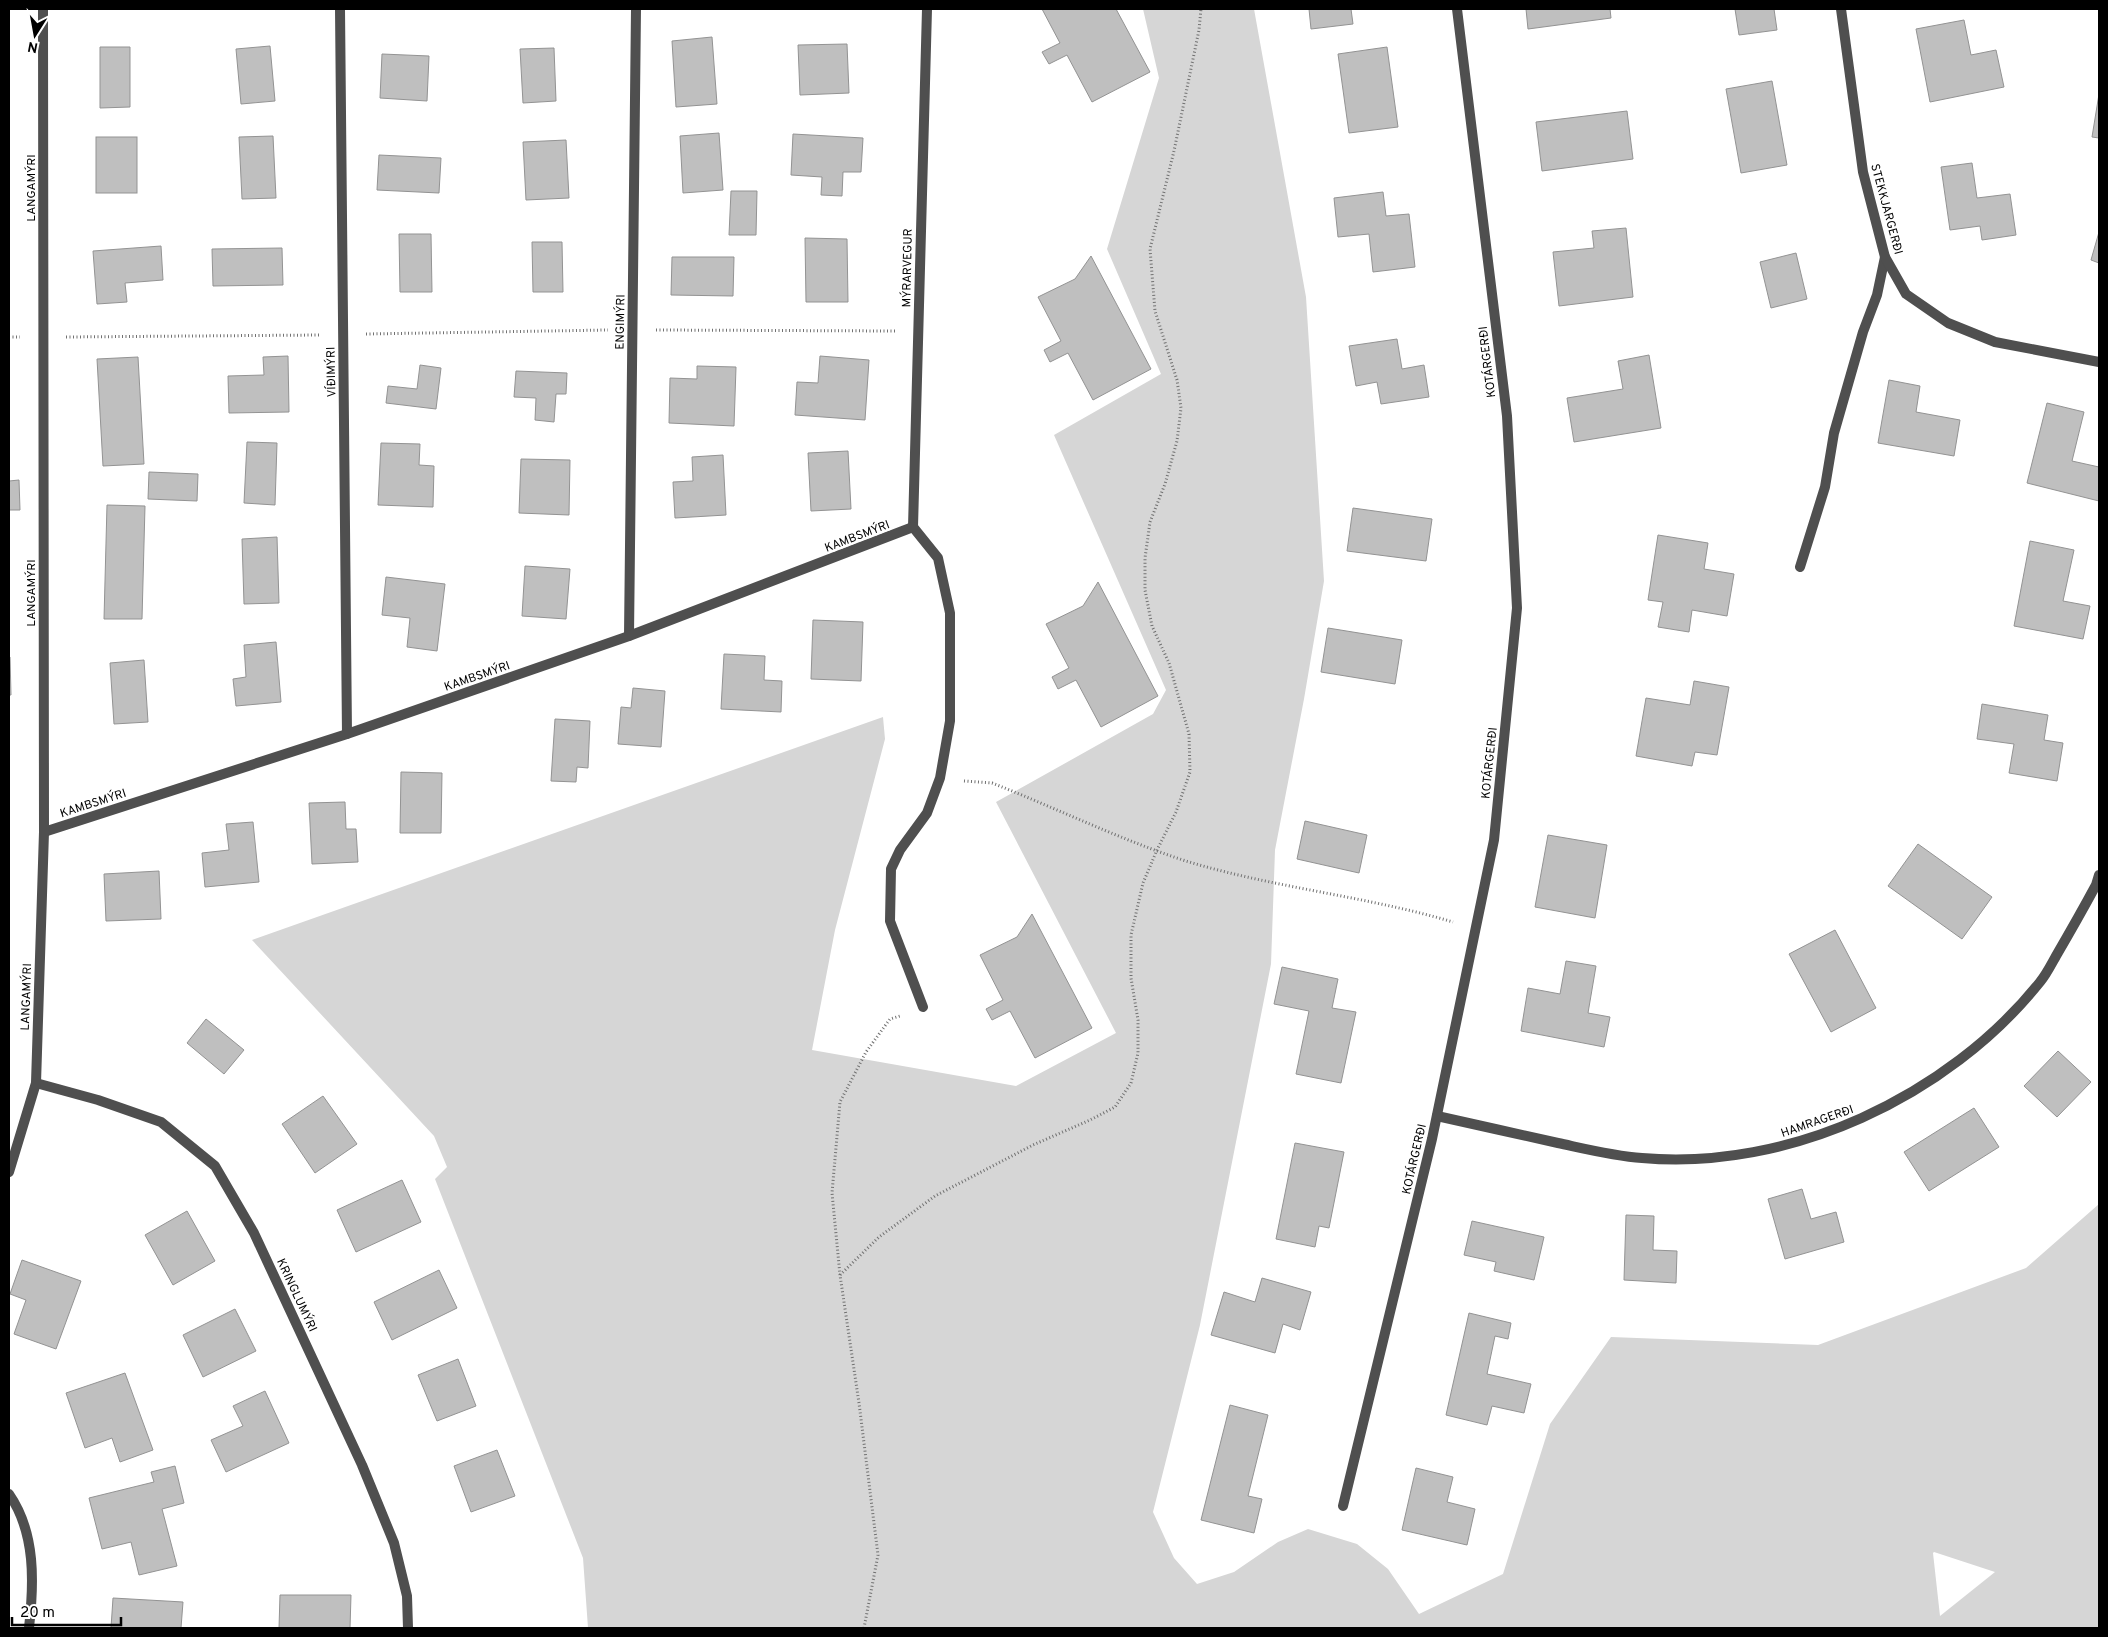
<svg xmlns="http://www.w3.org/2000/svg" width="2108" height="1637" font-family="Overpass,sans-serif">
<rect width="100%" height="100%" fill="#fff"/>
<path fill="#d6d6d6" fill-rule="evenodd" d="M1143,9H1254L1306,297L1324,581L1304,699L1275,850L1271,964L1200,1325L1153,1512L1174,1558L1197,1584L1234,1572L1278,1542L1308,1529L1357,1544L1388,1569L1419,1614L1503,1574L1550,1424L1611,1337L1818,1345L2026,1268L2099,1204V1628H588L583,1558L435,1179L447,1167L434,1136L252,940L883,717L885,739L835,930L812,1050L1016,1086L1116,1033L996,802L1153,714L1166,690L1054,435L1161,374L1107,249L1159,78ZM1934,1552L1995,1572L1940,1616L1933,1553Z"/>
<g fill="#bfbfbf" stroke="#939393">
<path d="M1042,9H1116L1150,72L1092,102L1067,55L1049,64L1042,52L1060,43Z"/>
<path d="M1309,9H1351L1353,24L1311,29Z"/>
<path d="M1526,9H1610L1611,18L1528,29Z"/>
<path d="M1735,9H1774L1777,30L1739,35Z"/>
<path d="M1964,20L1971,55L1996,50L2004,87L1930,102L1916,29Z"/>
<path d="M712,37L717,104L676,107L672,41Z"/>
<path d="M847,44L849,93L800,95L798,45Z"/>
<path d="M270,46L275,101L241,104L236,49Z"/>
<path d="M100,47H130V107L100,108Z"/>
<path d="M1387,47L1398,127L1349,133L1338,54Z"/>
<path d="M554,48L556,101L523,103L520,49Z"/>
<path d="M382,54L429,56L427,101L380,98Z"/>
<path d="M1772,81L1787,165L1741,173L1726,89Z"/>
<path d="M2099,94V138L2092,137Z"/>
<path d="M1627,111L1633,159L1542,171L1536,122Z"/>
<path d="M719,133L723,190L683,193L680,136Z"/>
<path d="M793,134L863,138L861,172H843L842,196L821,195L822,177L791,175Z"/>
<path d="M273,136L276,198L242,199L239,137Z"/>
<rect x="96" y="137" width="41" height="56"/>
<path d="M566,140L569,198L526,200L523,142Z"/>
<path d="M379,155L441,158L439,193L377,190Z"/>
<path d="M1972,163L1977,198L2010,194L2016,235L1982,240L1980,226L1950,230L1941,167Z"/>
<path d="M731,191H757L756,235H729Z"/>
<path d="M1383,192L1386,216L1409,214L1415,267L1373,272L1369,234L1338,237L1334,198Z"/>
<path d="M1626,228L1633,297L1559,306L1553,252L1594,248L1592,231Z"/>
<path d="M2099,232V263L2091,260Z"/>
<path d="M399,234H431L432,292H400Z"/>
<path d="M805,238L847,239L848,302H806Z"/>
<path d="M532,242H562L563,292H533Z"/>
<path d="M161,246L163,280L125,283L127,302L97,304L93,251Z"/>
<path d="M282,248L283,285L213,286L212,249Z"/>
<path d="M1796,253L1807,299L1771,308L1760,262Z"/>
<path d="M1091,256L1151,369L1093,400L1068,353L1050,362L1044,350L1061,341L1038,297L1075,279Z"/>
<path d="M672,257H734L733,296L671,295Z"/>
<path d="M1397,339L1402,369L1424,365L1429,397L1381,404L1377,382L1356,386L1349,346Z"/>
<path d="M1649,355L1661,428L1574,442L1567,398L1623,389L1618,361Z"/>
<path d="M288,356L289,412L229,413L228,376L264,375L263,357Z"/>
<path d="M820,356L869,360L865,420L795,415L797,382L818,383Z"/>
<path d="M138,357L144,464L103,466L97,359Z"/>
<path d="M420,365L441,368L436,409L386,403L388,386L417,389Z"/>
<path d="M697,366L736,367L734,426L669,423L670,378L697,379Z"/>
<path d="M516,371L567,373L566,394H556L554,422L535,420L536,398L514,397Z"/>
<path d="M1889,380L1920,386L1916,412L1960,420L1954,456L1878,443Z"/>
<path d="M2047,403L2084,412L2072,461L2099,467V501L2027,483Z"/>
<path d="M247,442L277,443L275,505L244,503Z"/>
<path d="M381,443L420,444L419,465L434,466L433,507L378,505Z"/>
<path d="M848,451L851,509L811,511L808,453Z"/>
<path d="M723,455L726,515L675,518L673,482L693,481L692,457Z"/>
<path d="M521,459L570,460L569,515L519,513Z"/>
<path d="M149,472L198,474L197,501L148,499Z"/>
<path d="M19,480L20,510H9V481Z"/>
<path d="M107,505L145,506L142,619H104Z"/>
<path d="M1353,508L1432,519L1426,561L1347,551Z"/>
<path d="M1658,535L1708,543L1704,569L1734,574L1727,616L1692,610L1689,632L1658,627L1663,602L1648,600Z"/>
<path d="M277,537L279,603L244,604L242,539Z"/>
<path d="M2030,541L2074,550L2063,601L2090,606L2083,639L2014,626Z"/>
<path d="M525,566L570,569L566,619L522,616Z"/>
<path d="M386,577L445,584L437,651L407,647L410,618L382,615Z"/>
<path d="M1098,582L1158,696L1101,727L1076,680L1058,689L1052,677L1069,668L1046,624L1083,606Z"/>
<path d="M813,620L863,622L861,681L811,679Z"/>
<path d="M1328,628L1402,640L1395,684L1321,672Z"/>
<path d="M276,642L281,702L236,706L233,679L246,677L244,645Z"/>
<path d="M724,654L765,656L764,680L782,681L781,712L721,709Z"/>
<path d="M9,657H10L11,695H9Z"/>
<path d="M144,660L148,722L114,724L110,663Z"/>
<path d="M1694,681L1729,687L1717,755L1695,752L1692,766L1636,756L1646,698L1690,705Z"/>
<path d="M633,688L665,691L661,747L618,744L621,707L631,708Z"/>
<path d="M1982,704L2048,715L2044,740L2063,743L2057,781L2009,773L2014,744L1977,739Z"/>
<path d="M555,719L590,721L588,768L577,767L576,782L551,781Z"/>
<path d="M401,772L442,773L441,833H400Z"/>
<path d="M345,802L346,829H356L358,862L312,864L309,803Z"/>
<path d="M1305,821L1367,835L1359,873L1297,859Z"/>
<path d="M253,822L259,882L205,887L202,853L229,850L226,824Z"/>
<path d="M1548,835L1607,845L1595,918L1535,907Z"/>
<path d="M1918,844L1992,897L1962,939L1888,886Z"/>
<path d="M159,871L161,919L106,921L104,874Z"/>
<path d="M1032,914L1092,1028L1035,1058L1010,1011L992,1020L986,1009L1003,1000L980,955L1017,937Z"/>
<path d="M1835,930L1876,1008L1831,1032L1789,954Z"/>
<path d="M1566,961L1596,966L1588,1013L1610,1017L1604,1047L1521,1031L1528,988L1560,994Z"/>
<path d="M1282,967L1338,979L1332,1008L1356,1012L1341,1083L1296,1074L1309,1011L1274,1004Z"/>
<path d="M206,1019L244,1050L224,1074L187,1043Z"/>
<path d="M2058,1051L2091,1082L2057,1117L2024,1086Z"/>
<path d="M323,1096L357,1144L315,1173L282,1124Z"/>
<path d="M1974,1108L1999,1147L1929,1191L1904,1152Z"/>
<path d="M1295,1143L1344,1152L1329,1228L1319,1226L1315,1247L1276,1239Z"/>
<path d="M402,1180L421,1222L356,1252L337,1210Z"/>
<path d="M1802,1189L1811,1219L1836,1212L1844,1242L1785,1259L1768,1199Z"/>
<path d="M187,1211L215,1261L173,1285L145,1235Z"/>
<path d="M1626,1215L1654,1216L1653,1250L1677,1251L1676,1283L1624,1280Z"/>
<path d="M1472,1221L1544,1237L1534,1280L1494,1271L1496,1262L1464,1255Z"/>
<path d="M22,1260L81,1281L56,1349L14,1334L26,1300L10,1294Z"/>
<path d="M439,1270L457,1308L392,1340L374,1302Z"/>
<path d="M1262,1278L1311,1292L1300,1330L1283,1324L1275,1353L1211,1335L1224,1292L1255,1302Z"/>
<path d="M235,1309L256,1351L203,1377L183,1335Z"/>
<path d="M1469,1313L1511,1323L1508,1339L1495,1336L1487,1374L1531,1384L1524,1413L1492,1406L1487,1425L1446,1415Z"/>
<path d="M458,1359L476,1406L437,1421L418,1375Z"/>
<path d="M125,1373L153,1450L120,1462L112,1438L85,1448L66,1393Z"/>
<path d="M265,1391L289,1443L226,1472L211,1440L243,1426L233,1406Z"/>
<path d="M1230,1405L1268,1415L1248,1496L1262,1499L1254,1533L1201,1520Z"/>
<path d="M497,1450L515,1496L471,1512L454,1466Z"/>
<path d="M175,1466L184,1503L162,1509L177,1566L139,1575L131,1542L102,1549L89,1498L154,1482L151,1472Z"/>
<path d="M1416,1468L1453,1477L1447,1502L1475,1509L1467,1545L1402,1530Z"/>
<path d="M280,1595H351L350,1628H279Z"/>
<path d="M113,1598L183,1602L181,1628H111Z"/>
</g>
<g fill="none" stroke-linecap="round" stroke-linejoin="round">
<g stroke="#717171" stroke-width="3" stroke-dasharray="1 2.5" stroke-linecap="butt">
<path d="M656,330L895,331"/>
<path d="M366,334L608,330"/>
<path d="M9,337H20"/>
<path d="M66,337L320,335"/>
<path d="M964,781L992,783C1056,808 1121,840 1186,861C1274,888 1366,896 1453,922"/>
<path d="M840,1275L832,1193L840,1102L866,1052L890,1019L900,1016"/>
<path d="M864,1628L878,1555L859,1403L840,1275L879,1237L935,1196L1033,1145L1090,1120L1115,1107L1131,1083L1138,1053V1020L1131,978V935L1143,883L1157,850L1176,812L1190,772L1189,734L1169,663L1152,626L1145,590V558L1150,522L1165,484L1177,441L1181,408L1177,380L1155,311L1150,249L1174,151L1199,30L1201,9"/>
</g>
<path stroke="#4f4f4f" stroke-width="10" d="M1800,567L1825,487L1834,433L1863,332L1877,295L1885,257"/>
<g stroke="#4f4f4f" stroke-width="10">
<path d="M340,9L347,734"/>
<path d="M1841,9L1863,172L1885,257L1906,294L1948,323L1995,342L2099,362"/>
<path d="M913,527L927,9"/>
<path d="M913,527L938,558L950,613V721L940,778L927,813L900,850L891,869L890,921L923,1007"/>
<path d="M629,636L636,9"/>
<path d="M44,832L347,734L629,636L913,527"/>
<path d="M36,1083L98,1100L161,1122L215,1166L254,1233L362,1465L394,1543L407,1596L408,1628"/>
<path d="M1437,1116C1477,1125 1518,1134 1558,1143C1586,1149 1614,1156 1642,1158C1789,1171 1948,1097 2040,982C2046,975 2051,965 2056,956C2070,932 2083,909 2096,885L2099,875"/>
<path d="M9,1172L36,1083L44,832L43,9"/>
<path d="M9,1494C36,1533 34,1583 29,1628"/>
<path d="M1343,1506L1432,1139L1494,840L1517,608L1507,416L1457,9"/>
</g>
</g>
<g text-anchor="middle" stroke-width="4.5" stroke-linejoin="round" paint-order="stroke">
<g font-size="12" fill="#000" stroke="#fff">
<text transform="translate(31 188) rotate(-90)" y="4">LANGAMÝRI</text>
<text transform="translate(1887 209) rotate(75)" y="4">STEKKJARGERÐI</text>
<text transform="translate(907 268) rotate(-89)" y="4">MÝRARVEGUR</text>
<text transform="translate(620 322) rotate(-89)" y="4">ENGIMÝRI</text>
<text transform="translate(1487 362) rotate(-97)" y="4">KOTÁRGERÐI</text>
<text transform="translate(331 372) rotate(-91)" y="4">VÍÐIMÝRI</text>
<text transform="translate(857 536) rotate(-21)" y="4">KAMBSMÝRI</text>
<text transform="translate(31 593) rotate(-90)" y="4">LANGAMÝRI</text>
<text transform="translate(477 676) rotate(-19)" y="4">KAMBSMÝRI</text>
<text transform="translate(1489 763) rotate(-84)" y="4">KOTÁRGERÐI</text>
<text transform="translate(93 803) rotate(-18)" y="4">KAMBSMÝRI</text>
<text transform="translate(26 997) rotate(-88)" y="4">LANGAMÝRI</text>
<text transform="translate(1817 1121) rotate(-19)" y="4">HAMRAGERÐI</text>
<text transform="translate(1414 1159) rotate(-77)" y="4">KOTÁRGERÐI</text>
<text transform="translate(297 1295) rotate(65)" y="4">KRINGLUMÝRI</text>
</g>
</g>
<rect width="2108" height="1637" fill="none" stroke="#000000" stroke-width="20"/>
<g transform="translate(35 35) rotate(191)" stroke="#ffffff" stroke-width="4" paint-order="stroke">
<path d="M0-4L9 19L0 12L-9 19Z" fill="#000000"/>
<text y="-8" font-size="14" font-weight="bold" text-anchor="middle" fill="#000000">N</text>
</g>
<path d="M12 1617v8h109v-8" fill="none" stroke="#000000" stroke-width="2.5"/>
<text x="20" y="1617" font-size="15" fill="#000000" stroke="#ffffff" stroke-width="4" paint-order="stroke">20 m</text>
</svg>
